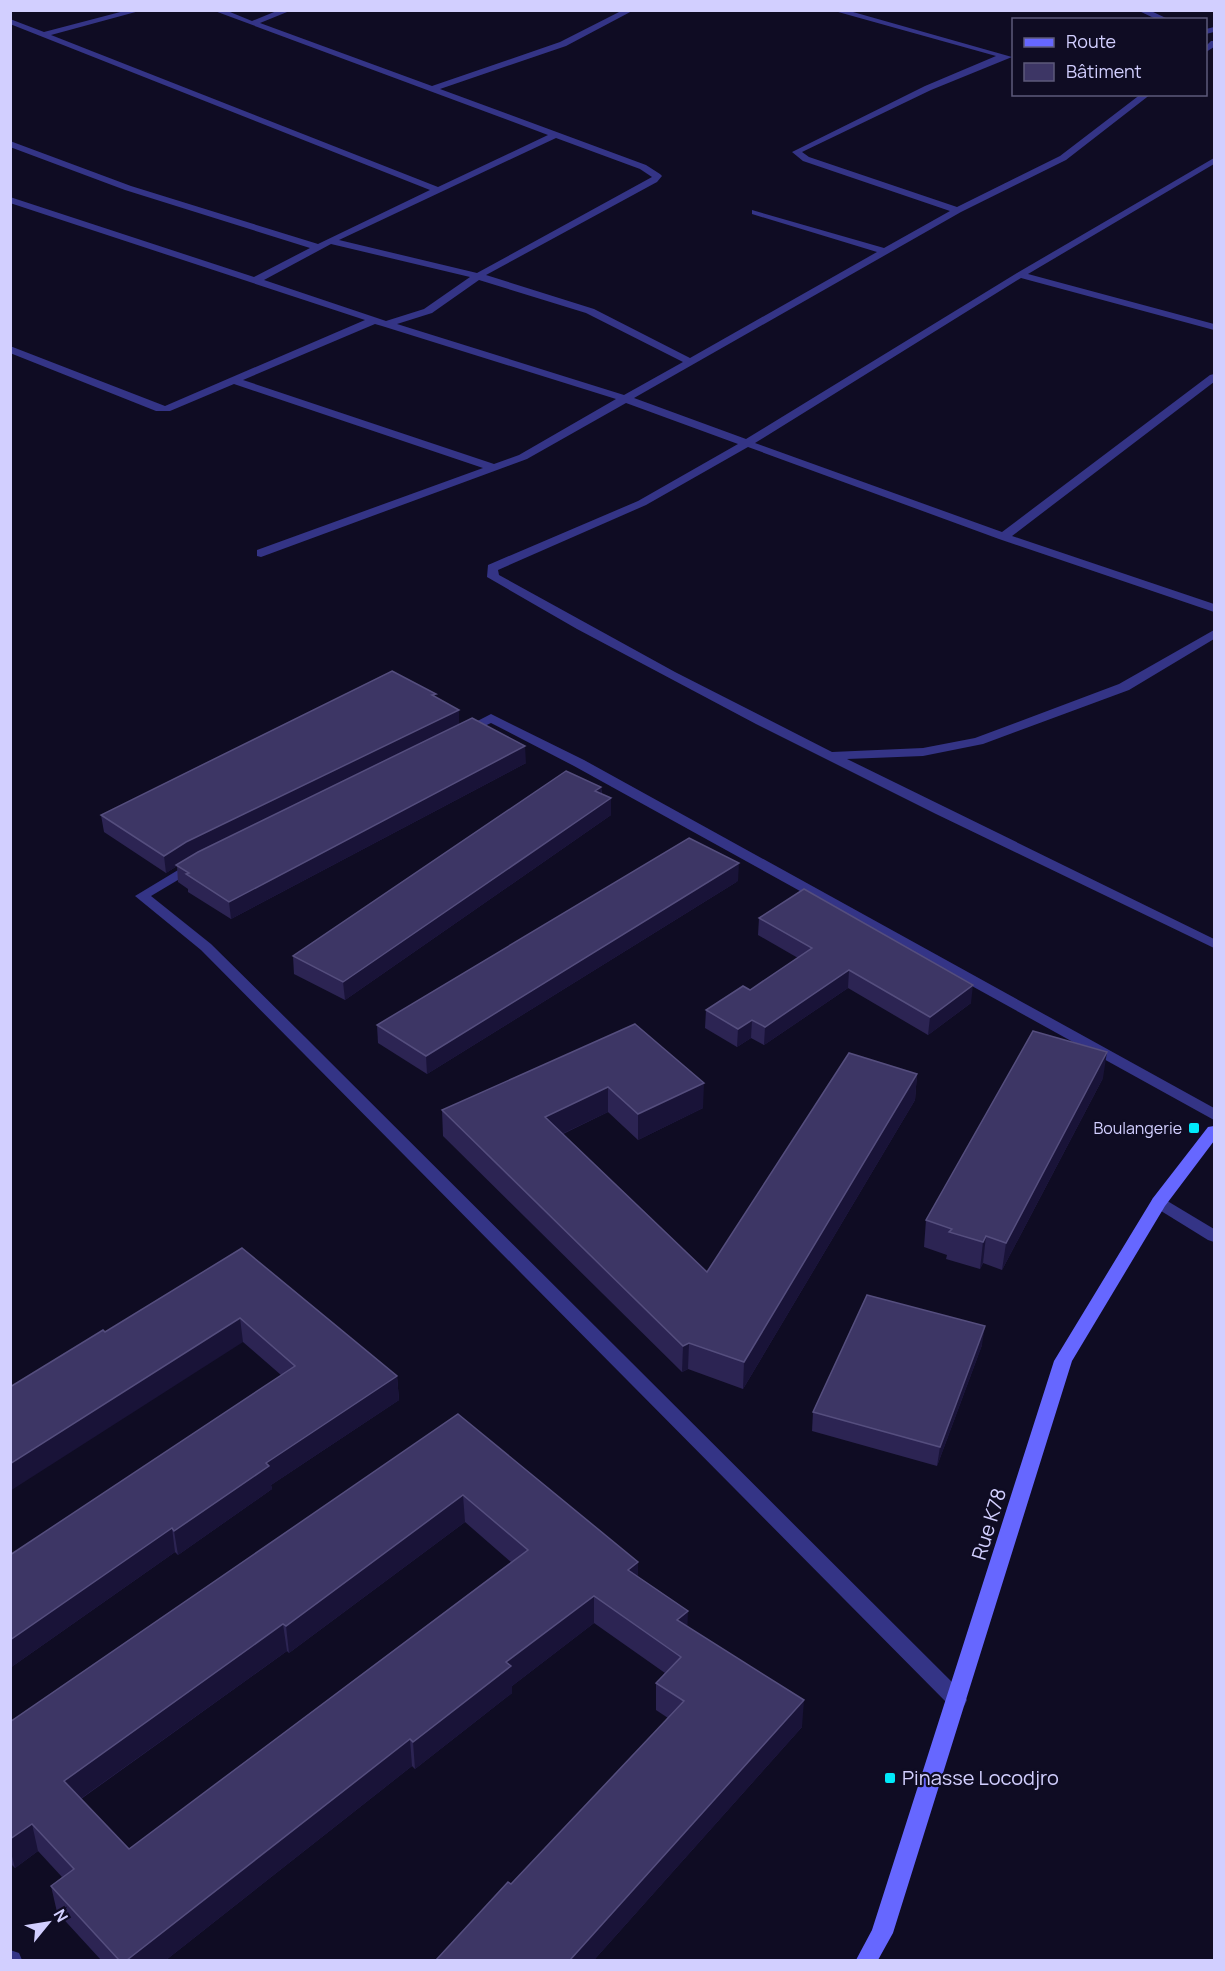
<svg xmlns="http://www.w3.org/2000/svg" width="1225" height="1971" font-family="Manrope,sans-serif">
<rect width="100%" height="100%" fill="#0f0c23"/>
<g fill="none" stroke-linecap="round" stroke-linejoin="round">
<path fill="#343486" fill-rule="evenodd" d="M1159,1196L1214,1229V1242L1208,1240L1153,1206L1151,1202L1153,1198Z"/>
<g fill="#343486" fill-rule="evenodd">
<path d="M128,10H143L51,35L438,187L548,135L212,10H225L252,21L279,10H292L260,23L432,86L560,42L623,10H634L566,46L440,89L646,165L660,174L662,176L657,182L486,275L594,309L690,358L877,252L752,214V210L884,248L950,211L803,161L792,152L925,86L996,56L831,10H846L1012,57L931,90L802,152L809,157L957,207L1060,156L1141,94H1151L1066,160L961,212L634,398L746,439L1017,273L1214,158V164L1028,274L1214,324V330L1021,278L755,443L1002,532L1210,375L1214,374V382L1012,536L1214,604V612L999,539L748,447L646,505L498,570L499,575L675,672L832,752L923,748L975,738L1119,684L1214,630V639L1129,690L983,744L923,756L847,759L1214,939V948L936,814L756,724L577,629L487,577L488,565L638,501L738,444L626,403L527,459L261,557L257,556V550L483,468L234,384L170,411H156L10,353V346L165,406L365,320L10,203V197L254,277L310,248L125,190L10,147V141L131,186L318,244L430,190L10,24V19L44,32ZM556,138L640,169L652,177L477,273L339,240ZM331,244L470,277L424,309L386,321L264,280ZM479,280L586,313L683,362L624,395L397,324L432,313ZM375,324L382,326L616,399L519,455L494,464L243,380Z"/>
<path d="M1137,10H1149L1170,20H1158Z"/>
<path d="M1214,27V32L1206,34V29Z"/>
<path d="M1211,41H1214V47L1206,52V46Z"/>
<path d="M491,714L584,760L1214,1108V1120L574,766L491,723L465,735L458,731Z"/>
<path d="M193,861L200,865L198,868L151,896L211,944L304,1036L964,1694L967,1700L964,1706L957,1708L950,1706L201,950L135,896Z"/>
<path d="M10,1950L19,1953L22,1960H10Z"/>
</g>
<path fill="#6667ff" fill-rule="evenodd" d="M1214,1126V1141L1165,1206L1072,1361L893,1933L878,1960H856L872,1930L1054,1361L1153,1198L1208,1127Z"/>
</g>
<g fill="#2c2453" fill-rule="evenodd">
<path d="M436,697L459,724L526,763L231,919L188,892V889L178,882L177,866L166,873L104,832L101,815Z"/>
<path d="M601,787L602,794L611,798V815L345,1000L294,974L293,956Z"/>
<path d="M738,881L427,1074L378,1043L377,1025Z"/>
<path d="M759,918L971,1003L928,1035L848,988L764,1045L751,1038L737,1047L705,1028L706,1010L750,990L798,958L758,935Z"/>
<path d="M635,1024L703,1108L638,1140L608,1112L563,1134L707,1272L917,1074L915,1100L743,1389L688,1369L682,1372L443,1136L442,1110Z"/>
<path d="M1103,1078L1002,1270L983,1263L980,1269L946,1259L947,1255L924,1247L926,1220Z"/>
<path d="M242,1248L397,1376L399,1400L271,1485L272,1489L178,1555L175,1552L10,1668L281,1375L243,1342L105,1332Z"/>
<path d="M982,1345L937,1466L812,1431L813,1412Z"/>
<path d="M458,1414L638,1577L687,1627L802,1727L594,1960H436L511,1884L668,1718L656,1710V1683L665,1673L594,1623L512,1686V1693L415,1769L412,1766L166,1960H101L57,1912L51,1886L62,1877L38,1851L15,1868L10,1863V1722ZM465,1522L511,1562L129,1849L81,1799L287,1651L289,1653Z"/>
</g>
<g fill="#191338">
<path d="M459,710V727L176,865L177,866L166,873L164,856L186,842Z"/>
<path d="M525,746L526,763L231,919L229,902Z"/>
<path d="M601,787L602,804L595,791Z"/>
<path d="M611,798V815L345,1000L343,982Z"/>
<path d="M739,863L738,881L427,1074L426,1056Z"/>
<path d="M849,970L848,988L764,1045L765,1027Z"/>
<path d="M973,985L971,1003L928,1035L930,1017Z"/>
<path d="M752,1020L751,1038L737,1047L738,1029Z"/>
<path d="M1107,1052L1103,1078L1002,1270L1006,1243Z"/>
<path d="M917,1074L915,1100L743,1389L744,1362Z"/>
<path d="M704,1083L703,1108L638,1140V1114Z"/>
<path d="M608,1087V1112L545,1142V1117Z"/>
<path d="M986,1236L983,1263L980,1269L983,1242Z"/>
<path d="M240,1318L243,1342L10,1491V1464Z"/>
<path d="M985,1326L982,1345L937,1466L940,1447Z"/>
<path d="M689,1343L688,1369L682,1372L683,1346Z"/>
<path d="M397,1376L399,1400L271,1485L272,1489L178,1555L174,1531L266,1463Z"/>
<path d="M463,1495L465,1522L289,1653L286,1626Z"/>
<path d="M172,1528L175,1552L10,1668V1640Z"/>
<path d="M638,1562V1589L628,1570Z"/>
<path d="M594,1596V1623L512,1686V1693L415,1769L413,1742L506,1662Z"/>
<path d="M688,1611L687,1638L677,1620Z"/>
<path d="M283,1624L287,1651L69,1807L64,1781Z"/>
<path d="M804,1700L802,1727L594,1960H570Z"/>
<path d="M410,1739L412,1766L166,1960H127Z"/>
<path d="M32,1824L38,1851L15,1868L10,1849V1839Z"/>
</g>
<g fill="#3d3665" stroke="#554e7e" stroke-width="1.5" fill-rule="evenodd">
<path d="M392,671L436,694L432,695L459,710L186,842L164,856L101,815Z"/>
<path d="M472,718L525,746L229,902L186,874L189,873L176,865L198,852Z"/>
<path d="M566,771L601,787L595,791L611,798L343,982L293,956Z"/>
<path d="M689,838L739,863L426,1056L377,1025Z"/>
<path d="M804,889L973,985L930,1017L849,970L765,1027L752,1020L738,1029L706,1010L743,986L750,990L812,948L759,918Z"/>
<path d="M635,1024L704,1083L638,1114L608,1087L545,1117L707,1272L849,1053L917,1074L744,1362L689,1343L683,1346L442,1110Z"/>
<path d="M1033,1031L1107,1052L1006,1243L986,1236L983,1242L949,1232L952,1229L926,1220Z"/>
<path d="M242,1248L397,1376L266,1463L269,1466L174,1531L172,1528L10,1640V1555L295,1366L240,1318L10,1464V1387L103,1330L105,1332Z"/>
<path d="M867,1295L985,1326L940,1447L813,1412Z"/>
<path d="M458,1414L638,1562L628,1570L688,1611L677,1620L804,1700L570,1960H436L508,1882L511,1884L684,1701L656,1683L681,1657L594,1596L506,1662L511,1666L413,1742L410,1739L127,1960H119L51,1886L74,1869L32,1824L10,1839V1722ZM463,1495L528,1550L129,1849L64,1781L283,1624L286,1626Z"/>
</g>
<g fill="#00eafa" stroke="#0f0c23" stroke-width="2">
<rect x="1188" y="1122" width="12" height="12" rx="3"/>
<rect x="884" y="1772" width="12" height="12" rx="3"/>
</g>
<g text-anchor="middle" stroke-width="4.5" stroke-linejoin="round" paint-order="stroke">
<g font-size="16" fill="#d2cfff" stroke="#0f0c23" text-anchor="end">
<text x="1182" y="1134">Boulangerie</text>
</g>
<g font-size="20" fill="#d2cfff" stroke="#0f0c23">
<text transform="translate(989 1524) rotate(-73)" y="7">Rue K78</text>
</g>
<g font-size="20" fill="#d2cfff" stroke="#0f0c23" text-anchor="start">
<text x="902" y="1785">Pinasse Locodjro</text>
</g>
</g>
<rect width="1225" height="1971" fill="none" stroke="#d2cfff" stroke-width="24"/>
<rect x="1012" y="18" width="195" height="78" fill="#0f0c23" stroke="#5d5a7b" stroke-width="1.5"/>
<rect x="1024" y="38" width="30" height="9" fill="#6667ff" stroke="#5d5a7b" stroke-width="1.5"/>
<text x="1066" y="48" font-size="18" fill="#d2cfff">Route</text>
<rect x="1024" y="63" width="30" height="18" fill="#3d3665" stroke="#5d5a7b" stroke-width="1.5"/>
<text x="1066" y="78" font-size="18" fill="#d2cfff">Bâtiment</text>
<g transform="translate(48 1923) rotate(60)" stroke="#0f0c23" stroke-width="4.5" paint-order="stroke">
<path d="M0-4.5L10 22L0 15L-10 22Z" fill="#d2cfff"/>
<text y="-9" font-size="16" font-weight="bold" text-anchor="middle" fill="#d2cfff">N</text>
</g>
</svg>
